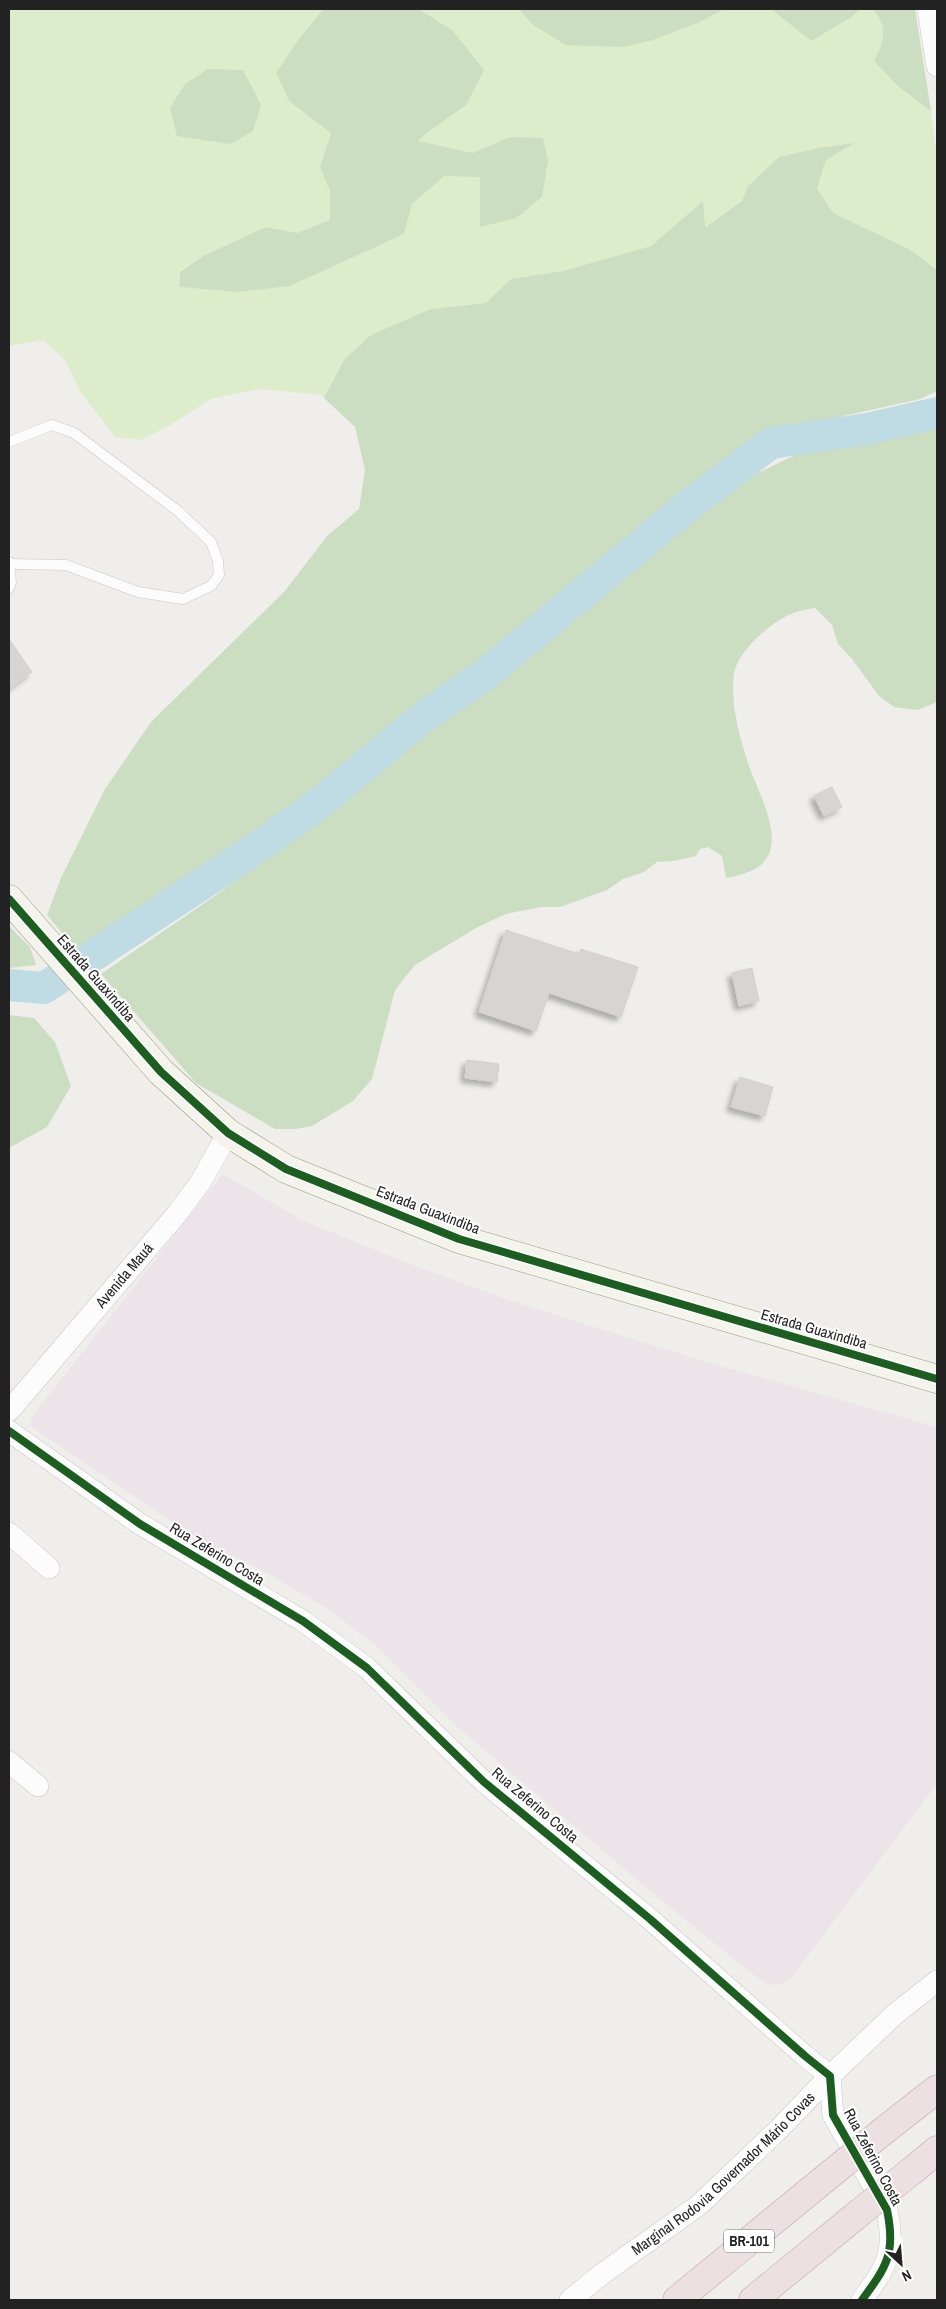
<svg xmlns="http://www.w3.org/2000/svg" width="946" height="2309" font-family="'Archivo Narrow',sans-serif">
<defs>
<filter id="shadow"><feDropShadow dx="-4.5" dy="4.5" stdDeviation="2.5" flood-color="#0004"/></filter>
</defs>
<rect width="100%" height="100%" fill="#f0eeeb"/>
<path fill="#ede4e9" d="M223,1174L302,1220L405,1262L509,1300L703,1361L937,1427V1784L792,1977L781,1985L767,1984L750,1972L655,1895L462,1731L376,1646L328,1609L251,1564L210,1547L33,1428L30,1422L33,1415Z"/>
<path fill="#ddeccb" d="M9,9H323L299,39L290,102L331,133L320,167L330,191V220L297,233L266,227L203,256L180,271L179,287L238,292L290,286L404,234L412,204L444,176H480V227L510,137L473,153L418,141L428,132L453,31L419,9H519L532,24L653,40L698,23L725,9H771L811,40L850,18L861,9H873C888,27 885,41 874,61L899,87L931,111L937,157V270L909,249L833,213L817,188L826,160L853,143L748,186L742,201L704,227L703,201L651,246L563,271L512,279L486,303L431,309L344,360L324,398L321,395L259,389L211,399L172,424L141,440L115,437L81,393L65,360L43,340L9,346Z"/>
<g fill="#cbdec1">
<path d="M323,9H419L453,31L484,70L466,105L428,132L418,141L473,153L510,137L543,138L548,161L542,197L516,218L480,227V177L444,176L412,204L404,234L290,286L238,292L179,287L180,272L203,256L266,227L297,233L330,220V191L320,167L331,133L290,102L276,73L299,39Z"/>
<path d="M519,9H725L698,23L653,40L624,47L566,45L532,24Z"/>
<path d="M771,9H861L850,18L811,41Z"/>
<path d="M873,9H915L931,111L899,87L874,61C885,41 888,27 873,9Z"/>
<path d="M208,69L243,70L261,105L253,131L230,144L177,136L170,108L185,84Z"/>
<path d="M854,143L826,160L817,188L833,213L909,249L937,270V391L920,399L794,427L719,474L485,659L245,840L76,950L47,915L61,878L105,789L151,722L284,592L328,535L359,509L365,470L355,427L324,398L344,360L371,335L431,309L486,303L511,279L563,271L651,246L703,201L705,227L742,201L748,186L779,157L819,148Z"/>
<path d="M937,429V702L918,710L894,707L879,696L852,659L838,644L832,625L815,608C791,611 776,620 759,636C749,645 737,659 734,673C730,702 739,735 748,763C757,792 795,852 751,871C742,874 735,877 726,878L722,856L708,847L700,849L696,856L674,861L657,862L644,872L623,879L607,890L560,907H541L506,914L476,928L415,965L395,990L372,1079L353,1101L312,1126L295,1129H275L196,1083L101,974L219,893L442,723L741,481L810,448Z"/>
<path d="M9,926L30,947L36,965L9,968Z"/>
<path d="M9,1015L34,1018L55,1042L71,1086L47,1127L9,1148Z"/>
</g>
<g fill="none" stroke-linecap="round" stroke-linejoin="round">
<path stroke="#bfdbe3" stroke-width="32" d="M9,985L44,988L267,841L321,802L421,719L487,673L689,505L771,443L867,429L937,413"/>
</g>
<g fill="#d7d4d2" stroke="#d3d0cc" filter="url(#shadow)">
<path d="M9,639L32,672L9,689Z"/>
<path d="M832,787L842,807L824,816L814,796Z"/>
<path d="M506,930L579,954L581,949L638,967L621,1017L549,993L536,1031L479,1012Z"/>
<path d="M752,968L759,1001L739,1006L732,973Z"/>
<path d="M467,1060L499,1064L497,1082L465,1078Z"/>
<path d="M740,1077L773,1087L765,1116L731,1107Z"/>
</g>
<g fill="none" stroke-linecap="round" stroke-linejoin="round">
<g stroke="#c9c8c7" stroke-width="11">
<g id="lane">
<path d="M9,442L52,425L74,433L178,511L211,542L218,561L219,575L211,586L183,599L138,592L66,565L10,564"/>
<path d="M9,562L11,582L9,588"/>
</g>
</g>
<g stroke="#c9c8c7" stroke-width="22">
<g id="street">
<path d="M928,9L937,66"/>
<path id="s1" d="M9,1411L176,1215L200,1183L228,1133"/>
<path d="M9,1431L140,1524L303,1621L367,1668L484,1782L650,1919L805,2056L830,2076L833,2115L887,2210C896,2253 887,2266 862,2300"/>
<path d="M9,1533L49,1568"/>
<path d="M9,1762L38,1786"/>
<path id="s2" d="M570,2300L602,2274L699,2205L778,2130L830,2076L895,2014L937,1981"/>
</g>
</g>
<g stroke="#999a82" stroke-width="29">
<path id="secondary" d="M9,899L161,1072L228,1133L286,1169L459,1239L937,1379"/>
</g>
<g stroke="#c5a2ac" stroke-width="29">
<g id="highway">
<path d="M886,2129L937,2089"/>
<path d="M913,2170L937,2150"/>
<path d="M677,2300L822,2181"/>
<path d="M753,2300L858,2214"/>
</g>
</g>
<use href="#lane" stroke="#fdfcfc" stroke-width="10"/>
<use href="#street" stroke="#fdfcfc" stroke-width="21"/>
<use href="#secondary" stroke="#f4f4ed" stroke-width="28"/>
<use href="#highway" stroke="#ece0e2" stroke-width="28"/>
<g stroke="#c5a2ac" stroke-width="29" stroke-linecap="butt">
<g id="highway-bridge">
<path d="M822,2181L886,2129"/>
<path d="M858,2214L913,2170"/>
</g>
</g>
<use href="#highway-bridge" stroke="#ece0e2" stroke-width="28"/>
<g stroke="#fff" stroke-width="11">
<g id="cycleway">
<path d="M9,899L161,1072L228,1133L286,1169L459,1239L937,1379"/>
<path d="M9,1431L140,1524L303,1621L367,1668L484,1782L650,1919L805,2056L830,2076L833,2115L887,2210C896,2253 887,2266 862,2300"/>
</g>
</g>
<use href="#cycleway" stroke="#1b5e20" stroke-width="8"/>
</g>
<g text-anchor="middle" stroke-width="4" stroke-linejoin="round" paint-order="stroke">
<rect fill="#fff" stroke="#646464" stroke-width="1" x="724" y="2229.5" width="50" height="23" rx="4"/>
<g font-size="14" font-weight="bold" fill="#222">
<text x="749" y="2246">BR-101</text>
</g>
<g font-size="15" fill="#222" stroke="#fff">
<text transform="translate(96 978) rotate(49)" y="5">Estrada Guaxindiba</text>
<text transform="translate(428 1210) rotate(21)" y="5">Estrada Guaxindiba</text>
<text dy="5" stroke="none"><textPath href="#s1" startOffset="178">Avenida Mauá</textPath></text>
<text transform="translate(814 1329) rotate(16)" y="5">Estrada Guaxindiba</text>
<text transform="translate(217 1554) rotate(31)" y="5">Rua Zeferino Costa</text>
<text transform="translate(535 1805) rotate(40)" y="5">Rua Zeferino Costa</text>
<text transform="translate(873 2157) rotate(62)" y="5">Rua Zeferino Costa</text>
<text dy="5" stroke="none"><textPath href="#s2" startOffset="199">Marginal Rodovia Governador Mário Covas</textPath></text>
</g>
</g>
<rect width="946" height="2309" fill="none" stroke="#222222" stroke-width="20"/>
<g transform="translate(901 2264) rotate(154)" stroke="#ffffff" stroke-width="4" paint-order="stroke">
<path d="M0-4L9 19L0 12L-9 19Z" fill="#222222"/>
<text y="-8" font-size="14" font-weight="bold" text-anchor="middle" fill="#222222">N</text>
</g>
</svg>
